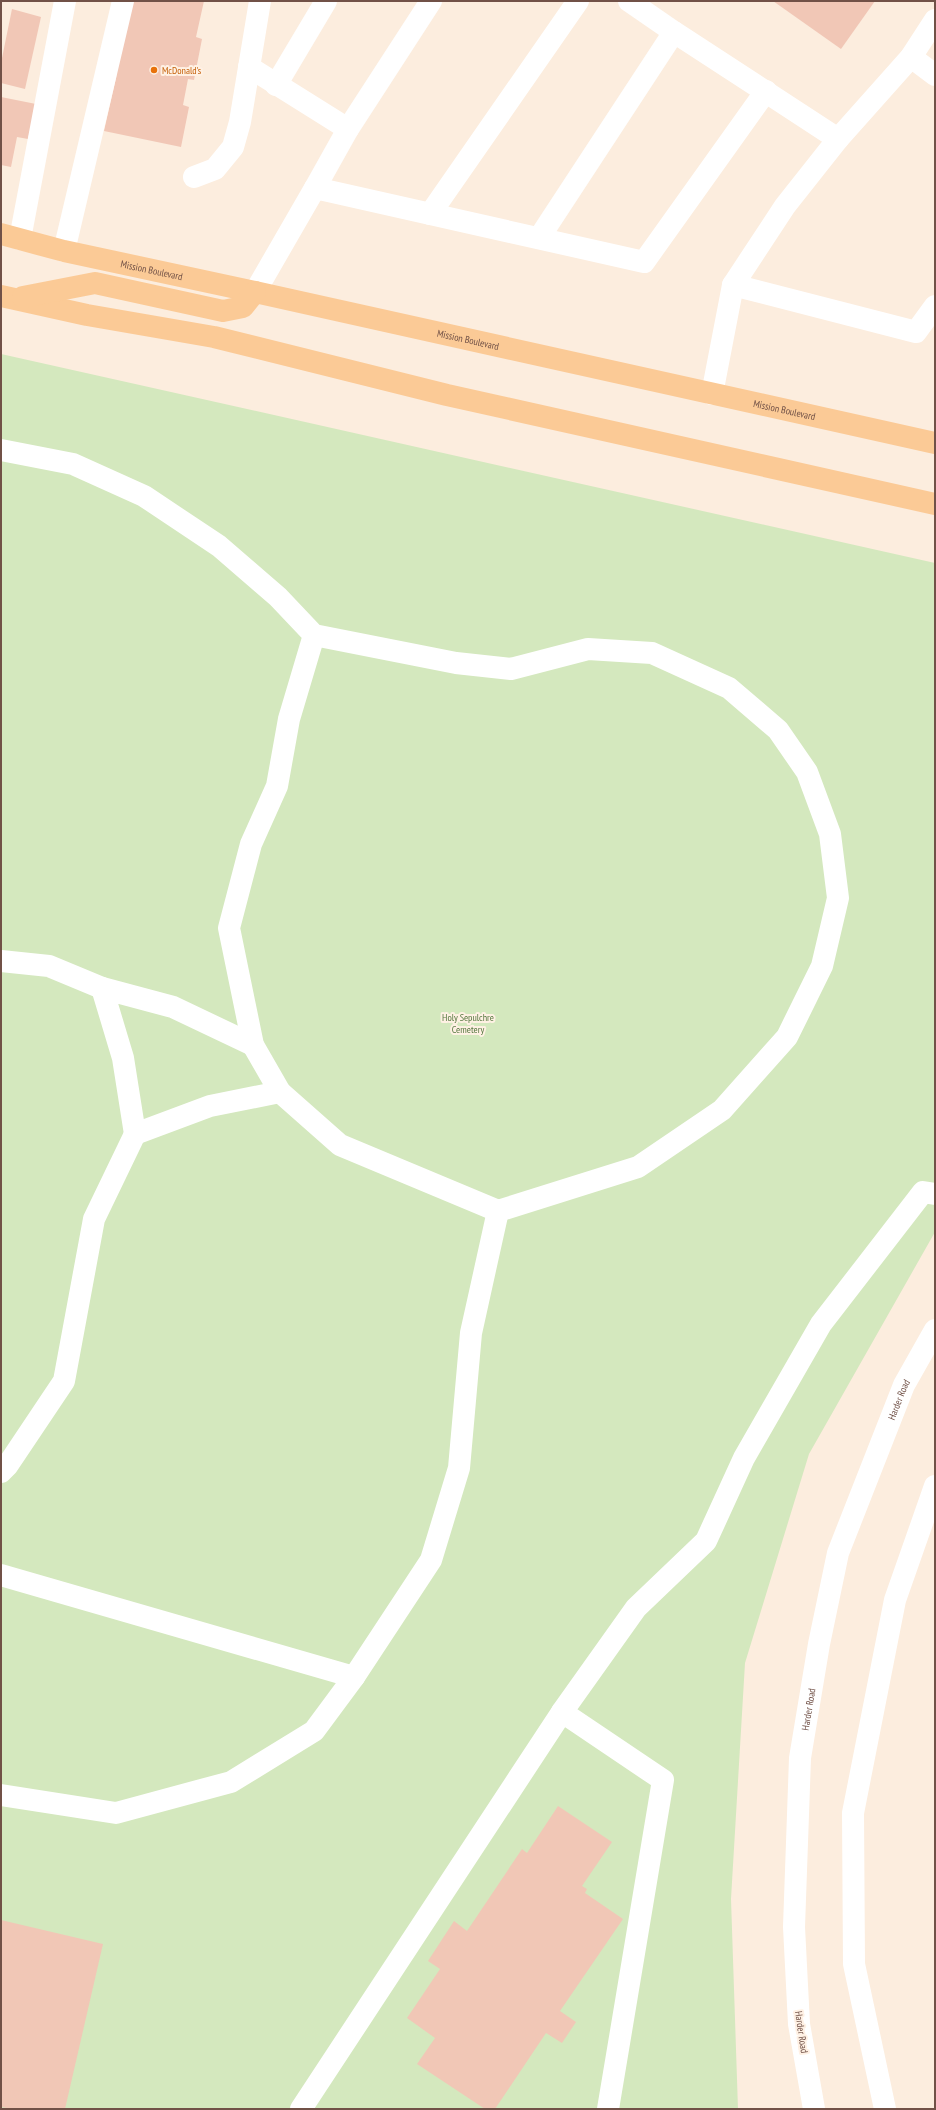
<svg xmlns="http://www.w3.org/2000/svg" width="936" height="2110" font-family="'PT Sans Narrow',sans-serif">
<rect width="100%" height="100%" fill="#fcedde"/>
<path fill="#d4e8be" d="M1,354L935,563V1232L809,1454L745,1663L731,1899L738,2109H1Z"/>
<g fill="#f1c7b6">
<path d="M128,1H204L196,37L202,39L194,80L188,79L183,105L189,107L181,147L104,131L116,78Z"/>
<path d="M773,1H875L841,49Z"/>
<path d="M12,9L41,17L25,89L1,83V63Z"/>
<path d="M1,97L36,104L28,139L17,137L11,167L1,165Z"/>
<path d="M558,1806L612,1842L582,1886L587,1889L585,1893L623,1919L560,2011L576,2022L562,2043L546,2033L495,2109H485L417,2064L435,2038L407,2018L440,1969L428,1961L454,1921L467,1931L522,1849L527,1853Z"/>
<path d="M1,1920L103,1944L65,2109H12L1,2107Z"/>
</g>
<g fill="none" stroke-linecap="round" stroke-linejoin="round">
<g stroke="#fff" stroke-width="22">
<path d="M674,32L838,139"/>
<path d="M911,57L935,75"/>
<path d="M249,67L348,129"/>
<path d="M276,85L326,1"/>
<path d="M194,177L215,169L233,147L240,122L260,1"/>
<path d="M315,188L348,129L431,1"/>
<path d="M430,214L578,1"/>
<path d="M539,238L674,32L629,1"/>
<path d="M20,239L65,1"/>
<path d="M64,251L123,1"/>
<path d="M733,285L916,332L935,306"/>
<path d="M255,292L315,188L644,262L766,91"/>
<path d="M712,394L733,285L785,206L838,139L911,57L935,20"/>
<path d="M1,450L73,464L144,496L219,546L278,597L314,635L456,663L511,669L588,649L652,653L729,688L778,730L807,772L830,834L838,898L822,966L787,1037L722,1110L638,1167L498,1211L340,1145L280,1092L253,1045L229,928L251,844L277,786L289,719L314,635"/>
<path d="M1,961L49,966L102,988"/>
<path d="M253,1045L173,1007L102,988L123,1058L135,1134L210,1106L280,1092"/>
<path d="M1,1472L7,1466L64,1381L94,1219L135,1134"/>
<path d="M1,1575L354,1677"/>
<path d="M1,1795L116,1813L231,1782L314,1731L354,1677L431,1560L459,1468L471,1333L498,1211"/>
<path d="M301,2109L562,1712"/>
<path d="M608,2109L663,1780L562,1712L636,1608L706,1541L744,1458L821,1324L923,1192L935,1194"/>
<path id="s1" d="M814,2109L799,2024L794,1927L800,1758L819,1644L838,1553L904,1385L935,1330"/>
<path d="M885,2109L854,1964L853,1813L895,1600L935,1486"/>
</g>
<g stroke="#fbca96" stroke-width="22">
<path id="s2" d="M1,234L64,251L255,292L935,443"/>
<path d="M1,296L87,315L214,337L447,395L935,504"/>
<path d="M23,297L95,283L223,311L243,307L255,292"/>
</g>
</g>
<circle fill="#e8710a" stroke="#fff1e4" stroke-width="1.5" cx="154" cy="70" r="4"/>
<g text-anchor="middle" stroke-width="4" stroke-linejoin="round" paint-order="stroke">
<g font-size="10" fill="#c56008" stroke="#fff1e4" text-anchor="start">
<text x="162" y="74">McDonald's</text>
</g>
<g font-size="10" fill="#715147" stroke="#fff1e4">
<text dy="4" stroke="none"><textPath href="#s2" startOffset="155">Mission Boulevard</textPath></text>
<text dy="4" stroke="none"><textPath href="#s2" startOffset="479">Mission Boulevard</textPath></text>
<text dy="4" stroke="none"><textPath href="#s2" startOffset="803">Mission Boulevard</textPath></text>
<text dy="4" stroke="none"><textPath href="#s1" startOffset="726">Harder Road</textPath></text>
<text dy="4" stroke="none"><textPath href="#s1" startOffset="402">Harder Road</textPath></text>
<text transform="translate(802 2032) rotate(82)" y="4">Harder Road</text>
</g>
<g font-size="10" fill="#567740" stroke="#fff1e4">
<text x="468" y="1021">Holy Sepulchre<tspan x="468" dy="12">Cemetery</tspan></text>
</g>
</g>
<rect width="936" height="2110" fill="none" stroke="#715147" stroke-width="4"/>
</svg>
